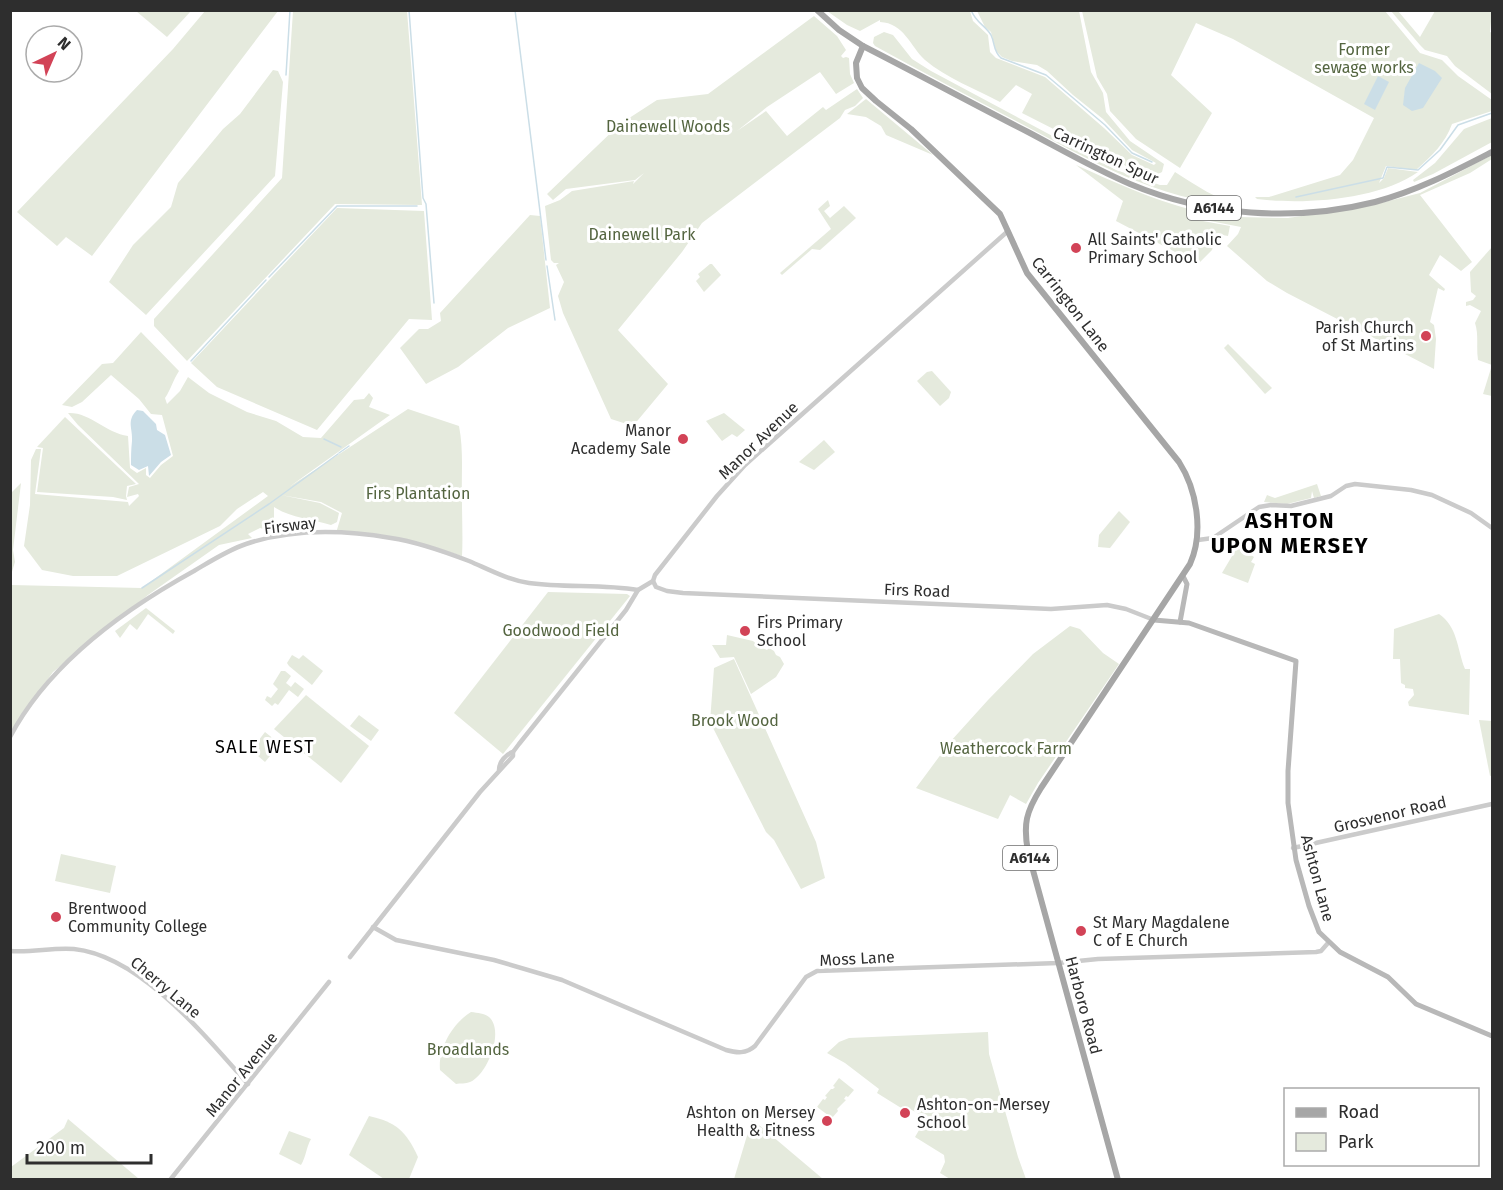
<svg xmlns="http://www.w3.org/2000/svg" width="1503" height="1190" font-family="'Fira Sans',sans-serif">
<rect width="100%" height="100%" fill="#fff"/>
<g fill="#e5eadd">
<path d="M136,11H191L167,37Z"/>
<path d="M205,11H278L92,256L66,237L57,246L17,212L173,49Z"/>
<path d="M293,11H407L422,205L335,204L187,361L154,326V319L282,178Z"/>
<path d="M827,11H970L973,21L988,35L990,52L996,58L1045,77L1104,128L1132,155L1154,165L1156,163L1132,150L1103,119L1073,95L1047,71L1037,65L1012,61L1002,57L996,51L991,32L985,27L977,11H1079L1091,72L1103,93L1106,112L1130,141L1164,164L1162,172L1152,177L1136,171L1022,113L1032,94L1016,85L1000,102C976,89 946,78 925,60C910,46 904,23 880,22V20L860,31L847,25Z"/>
<path d="M1082,11H1385L1420,53L1442,60L1458,76L1492,100V111L1452,124C1446,142 1431,157 1416,170L1386,166L1379,183L1384,178L1388,168L1418,172C1379,200 1303,205 1257,199L1255,197H1269L1340,175L1353,160L1374,118L1233,39L1196,23L1171,75L1212,113L1180,168L1136,139L1110,111L1107,94L1097,77Z"/>
<path d="M1391,11H1398L1420,37L1435,11H1492L1490,32L1492,33V94L1455,66L1447,56L1425,50L1420,45Z"/>
<path d="M814,16L837,36L846,50L841,56L843,58L846,57L849,58L850,74L854,83L836,94L820,72L767,107L737,131L766,111L787,136L823,107L826,110L857,89L863,98L855,106L845,110L840,118L702,223L682,252L618,330L668,384L633,426L611,419L563,313L558,296L564,282L556,265L559,263H554L551,260L545,206L560,200L572,191L634,181L633,184L644,173L635,180L566,189L553,200L547,194L620,124L657,100L708,94Z"/>
<path d="M884,32L893,35L912,59L931,71L1116,170L1160,185H1167L1175,172C1197,186 1216,199 1241,206C1156,200 1090,160 1016,121C969,96 922,72 875,46L873,43L874,37Z"/>
<path d="M273,70L278,71L283,82L275,176L146,315L109,282L133,245L171,207L178,183L223,129L240,114Z"/>
<path d="M866,99L933,155L886,135L881,126L866,117L847,114Z"/>
<path d="M1492,118V142L1433,174L1414,182L1413,180L1435,163L1464,129Z"/>
<path d="M1492,155V159L1470,173L1420,195L1472,262L1461,271L1440,255L1429,275L1445,289L1444,291L1438,288L1430,322L1434,325L1436,339L1434,369L1287,293L1267,281L1227,246L1238,234L1241,227L1195,218L1196,211L1238,217L1288,218L1369,206L1420,193Z"/>
<path d="M1076,165C1114,182 1151,199 1192,210V219L1230,226L1228,236L1217,234L1212,250L1198,264L1116,221L1123,201Z"/>
<path d="M828,200L830,206L824,211L830,218L844,206L856,218L820,250L812,249L782,275L780,273L831,229L818,209Z"/>
<path d="M337,208L424,211L432,320L409,319L317,430L217,387L191,363Z"/>
<path d="M530,215L540,216L550,308L508,328L458,367L426,384L400,348L419,329H428L441,321L440,313Z"/>
<path d="M1492,247V396L1483,394L1492,365L1478,360C1476,347 1479,335 1475,323L1481,311L1470,305L1466,306V302L1473,300L1476,296L1471,292L1470,272Z"/>
<path d="M710,264H712L721,275L704,292L696,281L700,277L698,274Z"/>
<path d="M141,332L179,371C173,380 171,389 165,398L167,404L180,391L188,377L209,393L247,412L276,421L303,437L321,438L354,400L364,399L369,393L373,398L369,407L390,415L289,487L408,409L459,426C464,451 461,478 462,503C462,521 463,538 462,556C429,545 398,535 364,533C354,532 345,530 336,533L342,513L321,502L281,495L320,503L339,513L337,522L331,525C311,519 291,518 274,507V520L271,531L260,528L248,534L252,538L219,545L148,595L53,672L11,731V585L142,588L268,496L263,492L237,509L220,526L117,576H73L42,570L24,546L30,505L31,460L36,449H41L35,494L128,502L129,506L139,496L138,494L127,497L129,487L139,484L78,425L68,413C90,412 106,433 128,436L130,468L137,473L146,468V475L150,478L161,465L173,456L162,415L151,414L139,399L111,375L82,402L72,407L62,405L102,364L113,363Z"/>
<path d="M1228,344L1272,388L1265,394L1224,348Z"/>
<path d="M932,371L951,392L949,398L940,406L917,381L927,372Z"/>
<path d="M724,413L745,430L737,437L732,434L722,441L706,421Z"/>
<path d="M65,417L136,484L127,486L126,496L127,500L113,497L37,492L43,448L37,447Z"/>
<path d="M824,440L835,452L814,470L799,462Z"/>
<path d="M21,483L13,550L15,562L11,575V493Z"/>
<path d="M1317,484L1321,496L1314,498L1312,491L1311,498L1287,504L1264,502L1267,495L1275,498Z"/>
<path d="M1119,511L1130,522L1110,548L1098,547L1099,535Z"/>
<path d="M1238,546L1254,557L1251,562L1255,564L1248,583L1222,573Z"/>
<path d="M548,592L627,594L630,596L503,754L454,713Z"/>
<path d="M146,608L175,631L173,634L148,614L137,630L130,624L120,638L115,631Z"/>
<path d="M1439,614C1458,627 1457,649 1465,669H1470L1469,715L1409,706L1408,702L1414,695L1413,689L1405,688V685L1401,683L1400,659H1393L1394,629Z"/>
<path d="M1070,626L1080,629L1103,653L1119,664L1038,783L1026,804L1010,795L998,819L916,788L950,742L988,700L1033,654Z"/>
<path d="M727,635L753,641L760,647L767,650L769,648L774,651L776,655L780,657L784,664L776,677L751,694L734,657L720,658L712,645H726Z"/>
<path d="M292,655L299,659L303,655L323,671L312,685L289,666L287,663Z"/>
<path d="M734,659L816,842L825,878L801,889L774,840L766,832L710,722L714,668Z"/>
<path d="M281,671H285L291,676L286,683L291,687L295,682L304,689L298,697L289,690L278,705L275,703L272,706L265,700L267,696L271,698L278,689L273,684Z"/>
<path d="M306,695L369,746L341,783L274,729Z"/>
<path d="M359,715L379,730L371,741L350,726Z"/>
<path d="M1479,720L1492,721V775L1490,776Z"/>
<path d="M265,732L280,744L265,762L251,750Z"/>
<path d="M61,854L116,866L110,893L55,881Z"/>
<path d="M471,1012C478,1013 484,1013 489,1017C505,1031 487,1075 470,1082C466,1084 460,1083 456,1084L440,1070C438,1048 453,1023 471,1012Z"/>
<path d="M988,1032L989,1054L1018,1157L1026,1179H950L940,1173L945,1162L944,1155L915,1137L926,1118L910,1109L906,1111L877,1093L879,1089L845,1063L827,1053L839,1042L849,1038Z"/>
<path d="M839,1078L854,1090L848,1097L846,1096L844,1099L846,1100L837,1109L838,1111L832,1118L817,1107L823,1099L825,1100L827,1097L825,1096L831,1089H833L835,1087L833,1086Z"/>
<path d="M369,1116C396,1122 406,1131 418,1157L409,1179H384L349,1155Z"/>
<path d="M68,1119L139,1179H11V1167L64,1128Z"/>
<path d="M752,1119L823,1179H734Z"/>
<path d="M289,1131L311,1139C306,1148 306,1157 301,1165L279,1154Z"/>
</g>
<g fill="#cbdee7">
<path d="M1419,63L1435,71L1442,78L1423,108L1412,111L1403,105L1405,88Z"/>
<path d="M1378,76L1389,82L1375,110L1364,104Z"/>
<path d="M137,410L143,411L156,424L157,430L165,435L171,455L161,462L149,476L148,466L139,470L131,465C131,457 131,450 132,441C133,428 126,421 137,410Z"/>
</g>
<g fill="none" stroke-linecap="round" stroke-linejoin="round">
<g stroke="#cbdee7" stroke-width="1.5">
<path d="M409,10L423,198L426,204L434,303"/>
<path d="M515,10L546,260"/>
<path d="M971,10C976,23 985,25 991,35C995,43 993,51 1001,58L1046,75L1105,125L1132,153L1152,162"/>
<path d="M286,75L290,10"/>
<path d="M1296,197L1383,178L1387,167L1418,170L1440,150L1458,125L1492,113"/>
<path d="M547,266L555,320"/>
<path d="M269,277L337,206H417"/>
<path d="M191,361L266,280"/>
<path d="M324,439L341,447"/>
<path d="M339,453L349,446"/>
<path d="M142,588L269,504L338,454"/>
</g>
<g stroke="#cbcbcb" stroke-width="4.5">
<path d="M1198,540L1213,538L1259,507L1271,505L1291,506L1331,496L1346,486L1355,484L1411,490L1432,495L1471,513L1492,528"/>
<path d="M653,581L656,587L667,591L683,593L1051,609L1107,605L1126,609L1154,620"/>
<path d="M10,737C49,663 123,610 194,571C211,561 228,550 246,544C291,529 344,530 391,538C418,542 443,551 469,561C488,569 508,580 529,583C565,588 602,584 638,590"/>
<path d="M499,770C499,762 506,754 513,752"/>
<path d="M1293,848L1492,804"/>
<path d="M373,927L396,940L494,960L562,980L726,1050C737,1053 746,1054 755,1046L806,977L817,971L1058,963L1098,959L1316,952L1321,951L1328,943"/>
<path d="M10,951C32,953 53,947 74,949C141,956 206,1037 248,1084"/>
<path d="M350,957L480,792L513,756V752L519,744L626,610L638,590L653,581L655,575L717,496L745,465L1008,231"/>
<path d="M170,1180L329,982"/>
</g>
<g stroke="#b8b8b8" stroke-width="5">
<path d="M1154,620L1189,623L1296,661L1288,771V803L1296,860L1309,906L1319,932L1340,952L1388,977L1416,1004L1492,1036"/>
<path d="M1180,622L1187,584L1183,576"/>
</g>
<g stroke="#a6a6a6" stroke-width="6">
<path d="M817,10L839,30L863,46C918,74 973,104 1028,132C1062,150 1095,169 1130,184C1206,216 1295,222 1375,202C1417,191 1455,171 1492,152"/>
<path d="M863,46L856,63L857,78L862,88L876,101L911,129L1000,214L1027,273L1179,462C1197,490 1204,533 1190,564L1041,788C1026,812 1023,824 1028,852L1118,1180"/>
</g>
</g>
<g fill="#d24357" stroke="#fff" stroke-width="2">
<circle cx="1076" cy="248" r="6"/>
<circle cx="1426" cy="336" r="6"/>
<circle cx="683" cy="439" r="6"/>
<circle cx="745" cy="631" r="6"/>
<circle cx="56" cy="917" r="6"/>
<circle cx="1081" cy="931" r="6"/>
<circle cx="905" cy="1113" r="6"/>
<circle cx="827" cy="1121" r="6"/>
</g>
<g text-anchor="middle" stroke-width="6" stroke-linejoin="round" paint-order="stroke">
<g fill="#fff" stroke="#6d6d6d" stroke-width="1.5">
<rect x="1187" y="196" width="54" height="24" rx="4.5"/>
<rect x="1003" y="846" width="54" height="24" rx="4.5"/>
</g>
<g font-size="15" font-weight="bold" fill="#2e2e2e">
<text x="1214" y="213">A6144</text>
<text x="1030" y="863">A6144</text>
</g>
<g font-size="16" fill="#546540" stroke="#fff">
<text x="1364" y="55">Former<tspan x="1364" dy="18">sewage works</tspan></text>
<text x="668" y="132">Dainewell Woods</text>
<text x="642" y="240">Dainewell Park</text>
<text x="418" y="499">Firs Plantation</text>
<text x="561" y="636">Goodwood Field</text>
<text x="735" y="726">Brook Wood</text>
<text x="1006" y="754">Weathercock Farm</text>
<text x="468" y="1055">Broadlands</text>
</g>
<g font-size="16" fill="#2e2e2e" stroke="#fff">
<text transform="translate(1106 155) rotate(25)" y="6">Carrington Spur</text>
<text transform="translate(1071 304) rotate(52)" y="6">Carrington Lane</text>
<text transform="translate(758 440) rotate(-44)" y="6">Manor Avenue</text>
<text transform="translate(290 525) rotate(-7)" y="6">Firsway</text>
<text transform="translate(917 590) rotate(2)" y="6">Firs Road</text>
<text transform="translate(1390 814) rotate(-13)" y="6">Grosvenor Road</text>
<text transform="translate(1318 878) rotate(75)" y="6">Ashton Lane</text>
<text transform="translate(857 958) rotate(-3)" y="6">Moss Lane</text>
<text transform="translate(166 987) rotate(40)" y="6">Cherry Lane</text>
<text transform="translate(1084 1005) rotate(75)" y="6">Harboro Road</text>
<text transform="translate(241 1074) rotate(-51)" y="6">Manor Avenue</text>
</g>
<g font-size="16" fill="#2e2e2e" stroke="#fff" text-anchor="start">
<text x="1088" y="245">All Saints' Catholic<tspan x="1088" dy="18">Primary School</tspan></text>
<text x="1414" y="333" text-anchor="end">Parish Church<tspan x="1414" dy="18">of St Martins</tspan></text>
<text x="671" y="436" text-anchor="end">Manor<tspan x="671" dy="18">Academy Sale</tspan></text>
<text x="757" y="628">Firs Primary<tspan x="757" dy="18">School</tspan></text>
<text x="68" y="914">Brentwood<tspan x="68" dy="18">Community College</tspan></text>
<text x="1093" y="928">St Mary Magdalene<tspan x="1093" dy="18">C of E Church</tspan></text>
<text x="917" y="1110">Ashton-on-Mersey<tspan x="917" dy="18">School</tspan></text>
<text x="815" y="1118" text-anchor="end">Ashton on Mersey<tspan x="815" dy="18">Health &amp; Fitness</tspan></text>
</g>
<g font-size="18" letter-spacing="1.5" fill="#000" stroke="#fff">
<text x="265" y="753">SALE WEST</text>
</g>
<g font-size="22" font-weight="bold" letter-spacing="1.5" fill="#000" stroke="#fff">
<text x="1290" y="528">ASHTON<tspan x="1290" dy="25">UPON MERSEY</tspan></text>
</g>
</g>
<rect width="1503" height="1190" fill="none" stroke="#2e2e2e" stroke-width="24"/>
<rect x="1284" y="1088" width="195" height="78" fill="#ffffff" stroke="#ababab" stroke-width="1.5"/>
<rect x="1296" y="1108" width="30" height="9" fill="#a6a6a6" stroke="#ababab" stroke-width="1.5"/>
<text x="1338" y="1118" font-size="18" fill="#2e2e2e">Road</text>
<rect x="1296" y="1133" width="30" height="18" fill="#e5eadd" stroke="#ababab" stroke-width="1.5"/>
<text x="1338" y="1148" font-size="18" fill="#2e2e2e">Park</text>
<g transform="translate(54 54) rotate(44)"><circle r="28" fill="#ffffff" stroke="#ababab" stroke-width="1.5"/>
<path d="M0-4.5L10 22L0 15L-10 22Z" fill="#d24357"/>
<text y="-9" font-size="16" font-weight="bold" text-anchor="middle" fill="#2e2e2e">N</text>
</g>
<path d="M27 1154v9h124v-9" fill="none" stroke="#2e2e2e" stroke-width="3"/>
<text x="36" y="1154" font-size="18" fill="#2e2e2e" stroke="#ffffff" stroke-width="4.5" paint-order="stroke">200 m</text>
</svg>
